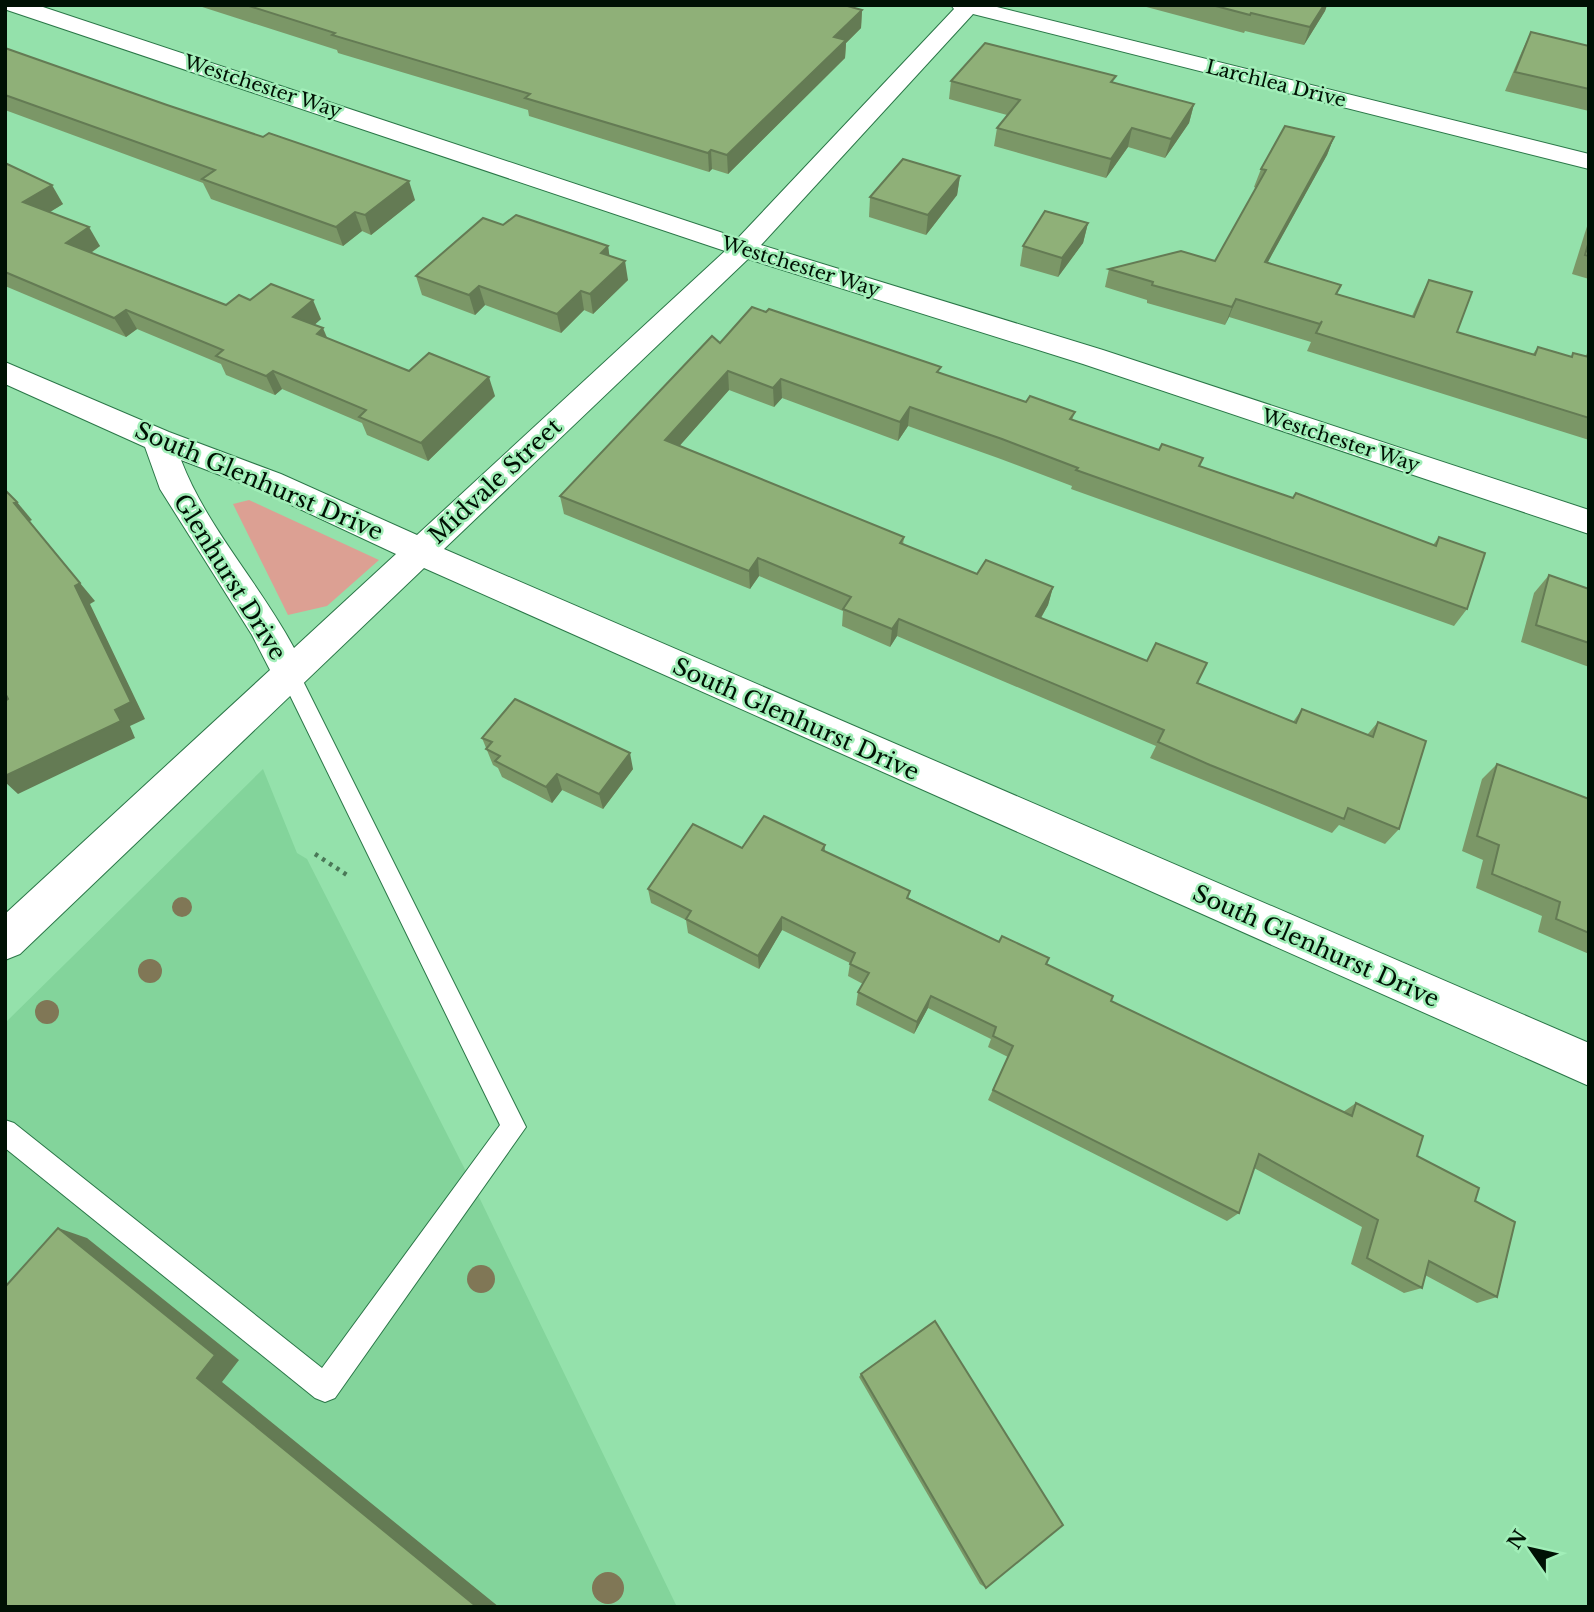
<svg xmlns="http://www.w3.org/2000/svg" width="1594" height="1612" font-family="'Libre Baskerville',serif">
<rect width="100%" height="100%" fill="#94e1ab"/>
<path fill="#83d49b" d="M263,769L297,853L307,859L479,1197L677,1607H5V1023Z"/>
<path fill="#dca093" d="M249,500L379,560L327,606L288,615L233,504Z"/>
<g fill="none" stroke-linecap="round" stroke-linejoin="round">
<g stroke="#2b7748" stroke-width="2">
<path id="service" d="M289,665L296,668L299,673L526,1127L335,1398L325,1402L315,1398L5,1148V1120L14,1123L322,1368L500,1125L279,673L282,668Z"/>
</g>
<g stroke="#2b7748" stroke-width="2">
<path id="minor" d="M5,5H37L738,238L954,9L951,5H989L1589,154V169L973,14L761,245L1103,350L1589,510V534L1083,364L748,259L444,549L1589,1043V1086L424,568L20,954L5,960V914L270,670L252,635L160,489L145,447L5,384V362L169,432L281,474L417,535L725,251L7,10ZM181,460L259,490L396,554L294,648C260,584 207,528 181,460Z"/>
</g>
<path stroke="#4a7857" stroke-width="4.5" stroke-dasharray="3.5 5" stroke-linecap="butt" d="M315,854L347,875"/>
<use href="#service" fill="#fff" fill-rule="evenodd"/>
<use href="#minor" fill="#fff" fill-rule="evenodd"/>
</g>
<g fill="#807756">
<circle cx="182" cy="907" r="10"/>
<circle cx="150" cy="971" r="12"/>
<circle cx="47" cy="1012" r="12"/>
<circle cx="481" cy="1279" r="14"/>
<circle cx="608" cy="1588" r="16"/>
</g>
<g fill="#7b9767">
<path d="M196,5H844L862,10L861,28L846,43L845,58L728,174L712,169L709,172L529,116L528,110L338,53L337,50Z"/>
<path d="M1139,5H1327L1325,11L1304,45L1245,31L1244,33Z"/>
<path d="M1531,32L1589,46V111L1505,91L1522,51Z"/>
<path d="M5,48L415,200L371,235L362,231L343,246L211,199L203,183L5,110Z"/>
<path d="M951,81L1114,83L1194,104L1189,123L1165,158L1128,147L1106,178L994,146L997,128L1007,115L949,99Z"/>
<path d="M1334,137L1327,155L1267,263L1341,285L1337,294L1412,316L1420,298L1429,280L1457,332L1533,354L1538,347L1571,357L1573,353L1586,356L1589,347V440L1307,351L1311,342L1229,317L1225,325L1147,303V300L1105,287L1109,269L1215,261L1256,188L1254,187L1261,169Z"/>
<path d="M5,163L63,204L50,212L100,246L91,253L226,305L250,300L321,319L314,325L327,338L409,371L495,396L428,461L367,435L362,423L282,389L275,395L226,375L221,364L137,329L126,337L5,286Z"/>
<path d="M960,176L957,195L926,235L869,217L870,197Z"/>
<path d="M1589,220V279L1572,274Z"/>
<path d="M1088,223L1083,243L1058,277L1020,266L1023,246Z"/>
<path d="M503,225L608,246L609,256L628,280L593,314L584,310L561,333L485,305L475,315L422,295L416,276Z"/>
<path d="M720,343L940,373L1026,402L1075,412L1072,420L1199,466L1433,545L1439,537L1467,609L1454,626L1071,489L1072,486L998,458L908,426L898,441L782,398L774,407L729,390L679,446L904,537L903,545L977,574L1053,587L1048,605L1041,618L1293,722L1302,709L1367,735L1378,722L1399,829L1385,844L1339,825L1332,833L1150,758L1156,746L897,636L890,647L842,626L843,611L759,576L750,589L564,514L560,496Z"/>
<path d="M1549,575L1589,589V667L1521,642L1534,593Z"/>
<path d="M482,738L633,769L603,809L562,790L552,803L502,777L498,768L493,765Z"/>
<path d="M1497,764L1589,799V954L1538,932L1542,916L1476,888L1483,860L1462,851L1482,779Z"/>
<path d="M825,845V851L909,898L1046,964L1111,1001L1343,1112L1356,1103L1417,1156L1475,1201L1497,1297L1477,1303L1425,1275L1422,1288L1404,1293L1351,1264L1362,1227L1254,1168L1239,1213L1227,1221L988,1100L1008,1057L988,1047L991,1039L928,1008L914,1034L856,1005L858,992L863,984L848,976L850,963L782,930L759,969L688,933L686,920L651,903L648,889L742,848Z"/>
<path d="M861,1374L986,1588L980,1584L859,1377Z"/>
</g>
<g fill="#647b54">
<path d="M1324,5H1327L1325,11L1304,45L1310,27Z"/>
<path d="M862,10L861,28L846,43L845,58L728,174L727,155L834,37Z"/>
<path d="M1194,104L1189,123L1165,158L1171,139Z"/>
<path d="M1132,128L1128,147L1106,178L1111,159Z"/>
<path d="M1334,137L1327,155L1258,280L1265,262Z"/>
<path d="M711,150L712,169L709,172L708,153Z"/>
<path d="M960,176L957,195L926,235L928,215Z"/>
<path d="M409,181L415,200L371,235L365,215Z"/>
<path d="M52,185L63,204L35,221L23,202Z"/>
<path d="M355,212L362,231L343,246L336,227Z"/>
<path d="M1088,223L1083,243L1058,277L1062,258Z"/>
<path d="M89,227L100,246L77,262L66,243Z"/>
<path d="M608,246L611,266L601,253Z"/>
<path d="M625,261L628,280L593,314L590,294Z"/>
<path d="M479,286L485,305L475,315L469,295Z"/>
<path d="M581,291L584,310L561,333L557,314Z"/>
<path d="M1236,299L1229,317L1225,325L1232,307Z"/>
<path d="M313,300L321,319L302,336L293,317Z"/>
<path d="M126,310L137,329L126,337L114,318Z"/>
<path d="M323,328L331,347L317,334Z"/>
<path d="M273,371L282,389L275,395L266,376Z"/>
<path d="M728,371L729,390L668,459L665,440Z"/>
<path d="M489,377L495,396L428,461L421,443Z"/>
<path d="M781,379L782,398L774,407L773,388Z"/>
<path d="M910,407L908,426L898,441L900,422Z"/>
<path d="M17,502L32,520L28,522L14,503Z"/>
<path d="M758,558L759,576L750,589L749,571Z"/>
<path d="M80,583L95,601L90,604L145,719L130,726L135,738L18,794L5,782V776L115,710L75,586Z"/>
<path d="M1053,587L1048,605L1032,633L1036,616Z"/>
<path d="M899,619L897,636L890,647L892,629Z"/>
<path d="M630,753L633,769L603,809L599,794Z"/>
<path d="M557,774L562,790L552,803L546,787Z"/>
<path d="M782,917V930L759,969L758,956Z"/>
<path d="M931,996L928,1008L914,1034L917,1022Z"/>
<path d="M58,1228L87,1238L239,1360L222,1382L499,1607H477L197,1378Z"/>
</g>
<g fill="#8fb078" stroke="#647b54" stroke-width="2">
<path d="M246,5H844L862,10L834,37L846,40L727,155L711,150L708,153L525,98L530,94L332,35L335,33Z"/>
<path d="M1212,5H1324L1310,27L1251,13L1250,15Z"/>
<path d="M1531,32L1589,46V89L1515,72Z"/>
<path d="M985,43L1116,76L1111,82L1194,104L1171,139L1132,128L1111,159L997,128L1020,100L951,81Z"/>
<path d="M5,48L167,105L263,137L269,133L409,181L365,215L355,212L336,227L202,179L215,170L5,95Z"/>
<path d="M1285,126L1334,137L1265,262L1341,285L1336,294L1414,317L1429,280L1472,292L1457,332L1535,355L1538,347L1572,357L1573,353L1589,357V418L1316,333L1322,321L1320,324L1236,299L1232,307L1152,285L1153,282L1109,269L1181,251L1215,261L1266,170L1261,169Z"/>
<path d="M903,159L960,176L928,215L870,197Z"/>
<path d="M5,163L52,185L23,202L89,227L66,243L226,305L239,295L250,300L271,284L313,300L293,317L323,328L317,334L409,371L429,353L489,377L421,443L359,417L366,410L273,371L266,376L216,356L223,350L126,310L114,318L5,272Z"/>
<path d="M1045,211L1088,223L1062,258L1023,246Z"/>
<path d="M516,215L608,246L601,253L625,261L590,294L581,291L557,314L479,286L469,295L416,276L483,218L503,225Z"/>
<path d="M1589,241V256L1585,255Z"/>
<path d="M752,307L766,312L769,309L941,367L937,372L1026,402L1030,396L1075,412L1070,419L1159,450L1162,444L1203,458L1199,466L1293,498L1296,493L1436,546L1439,537L1485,553L1467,609L1076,470L1078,468L1002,439L910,407L900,422L781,379L773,388L728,371L665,440L904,537L900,543L977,574L986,560L1053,587L1036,616L1147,661L1156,643L1207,663L1197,683L1296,723L1302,709L1373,737L1378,722L1426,741L1399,829L1348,808L1344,819L1210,765L1158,742L1164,730L899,619L892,629L843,609L851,597L758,558L749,571L560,496L712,336L720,343Z"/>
<path d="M5,490L17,502L14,503L80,583L75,586L131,702L115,710L121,721L5,776V701L8,699L5,693Z"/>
<path d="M1549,575L1589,589V643L1536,625Z"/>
<path d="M515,699L630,753L599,794L557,774L546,787L495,761L500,756L486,749L492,742L482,738Z"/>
<path d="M1497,764L1589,799V933L1556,919L1560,902L1492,874L1499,845L1477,836Z"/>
<path d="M764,816L825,845L822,850L910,891L907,898L999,942L1002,936L1049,958L1046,964L1113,996L1111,1001L1352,1116L1356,1103L1423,1136L1417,1156L1479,1188L1475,1201L1515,1222L1497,1297L1429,1261L1422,1288L1367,1258L1378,1220L1259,1154L1239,1213L993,1090L1013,1046L993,1036L996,1027L931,996L917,1022L858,992L869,973L850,964L855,953L782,917L758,956L686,919L691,911L648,889L693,824L742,848Z"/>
<path d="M58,1228L215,1355L197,1378L477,1607H5V1287Z"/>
<path d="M935,1321L1063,1525L986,1588L861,1374Z"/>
</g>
<g text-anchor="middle" stroke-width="5" stroke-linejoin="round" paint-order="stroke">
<g font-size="19" fill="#001104" stroke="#a1eeb8">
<text transform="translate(1276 83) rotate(14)" y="7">Larchlea Drive</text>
<text transform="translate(263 86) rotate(18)" y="7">Westchester Way</text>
<text transform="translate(801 266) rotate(17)" y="7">Westchester Way</text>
<text transform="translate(1341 440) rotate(18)" y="7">Westchester Way</text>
</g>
<g font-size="23" fill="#001104" stroke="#a1eeb8">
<text transform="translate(259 481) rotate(23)" y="8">South Glenhurst Drive</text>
<text transform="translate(495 481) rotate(-43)" y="8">Midvale Street</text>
<text transform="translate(230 577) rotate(58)" y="8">Glenhurst Drive</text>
<text transform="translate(796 719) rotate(24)" y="8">South Glenhurst Drive</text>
<text transform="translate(1316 946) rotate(24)" y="8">South Glenhurst Drive</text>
</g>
</g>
<rect width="1594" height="1612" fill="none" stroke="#001104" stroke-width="14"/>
<g transform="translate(1531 1549) rotate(304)" stroke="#a1eeb8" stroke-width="5" paint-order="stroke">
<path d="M0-5L12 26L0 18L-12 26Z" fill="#001104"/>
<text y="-10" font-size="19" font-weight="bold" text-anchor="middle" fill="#001104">N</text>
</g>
</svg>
